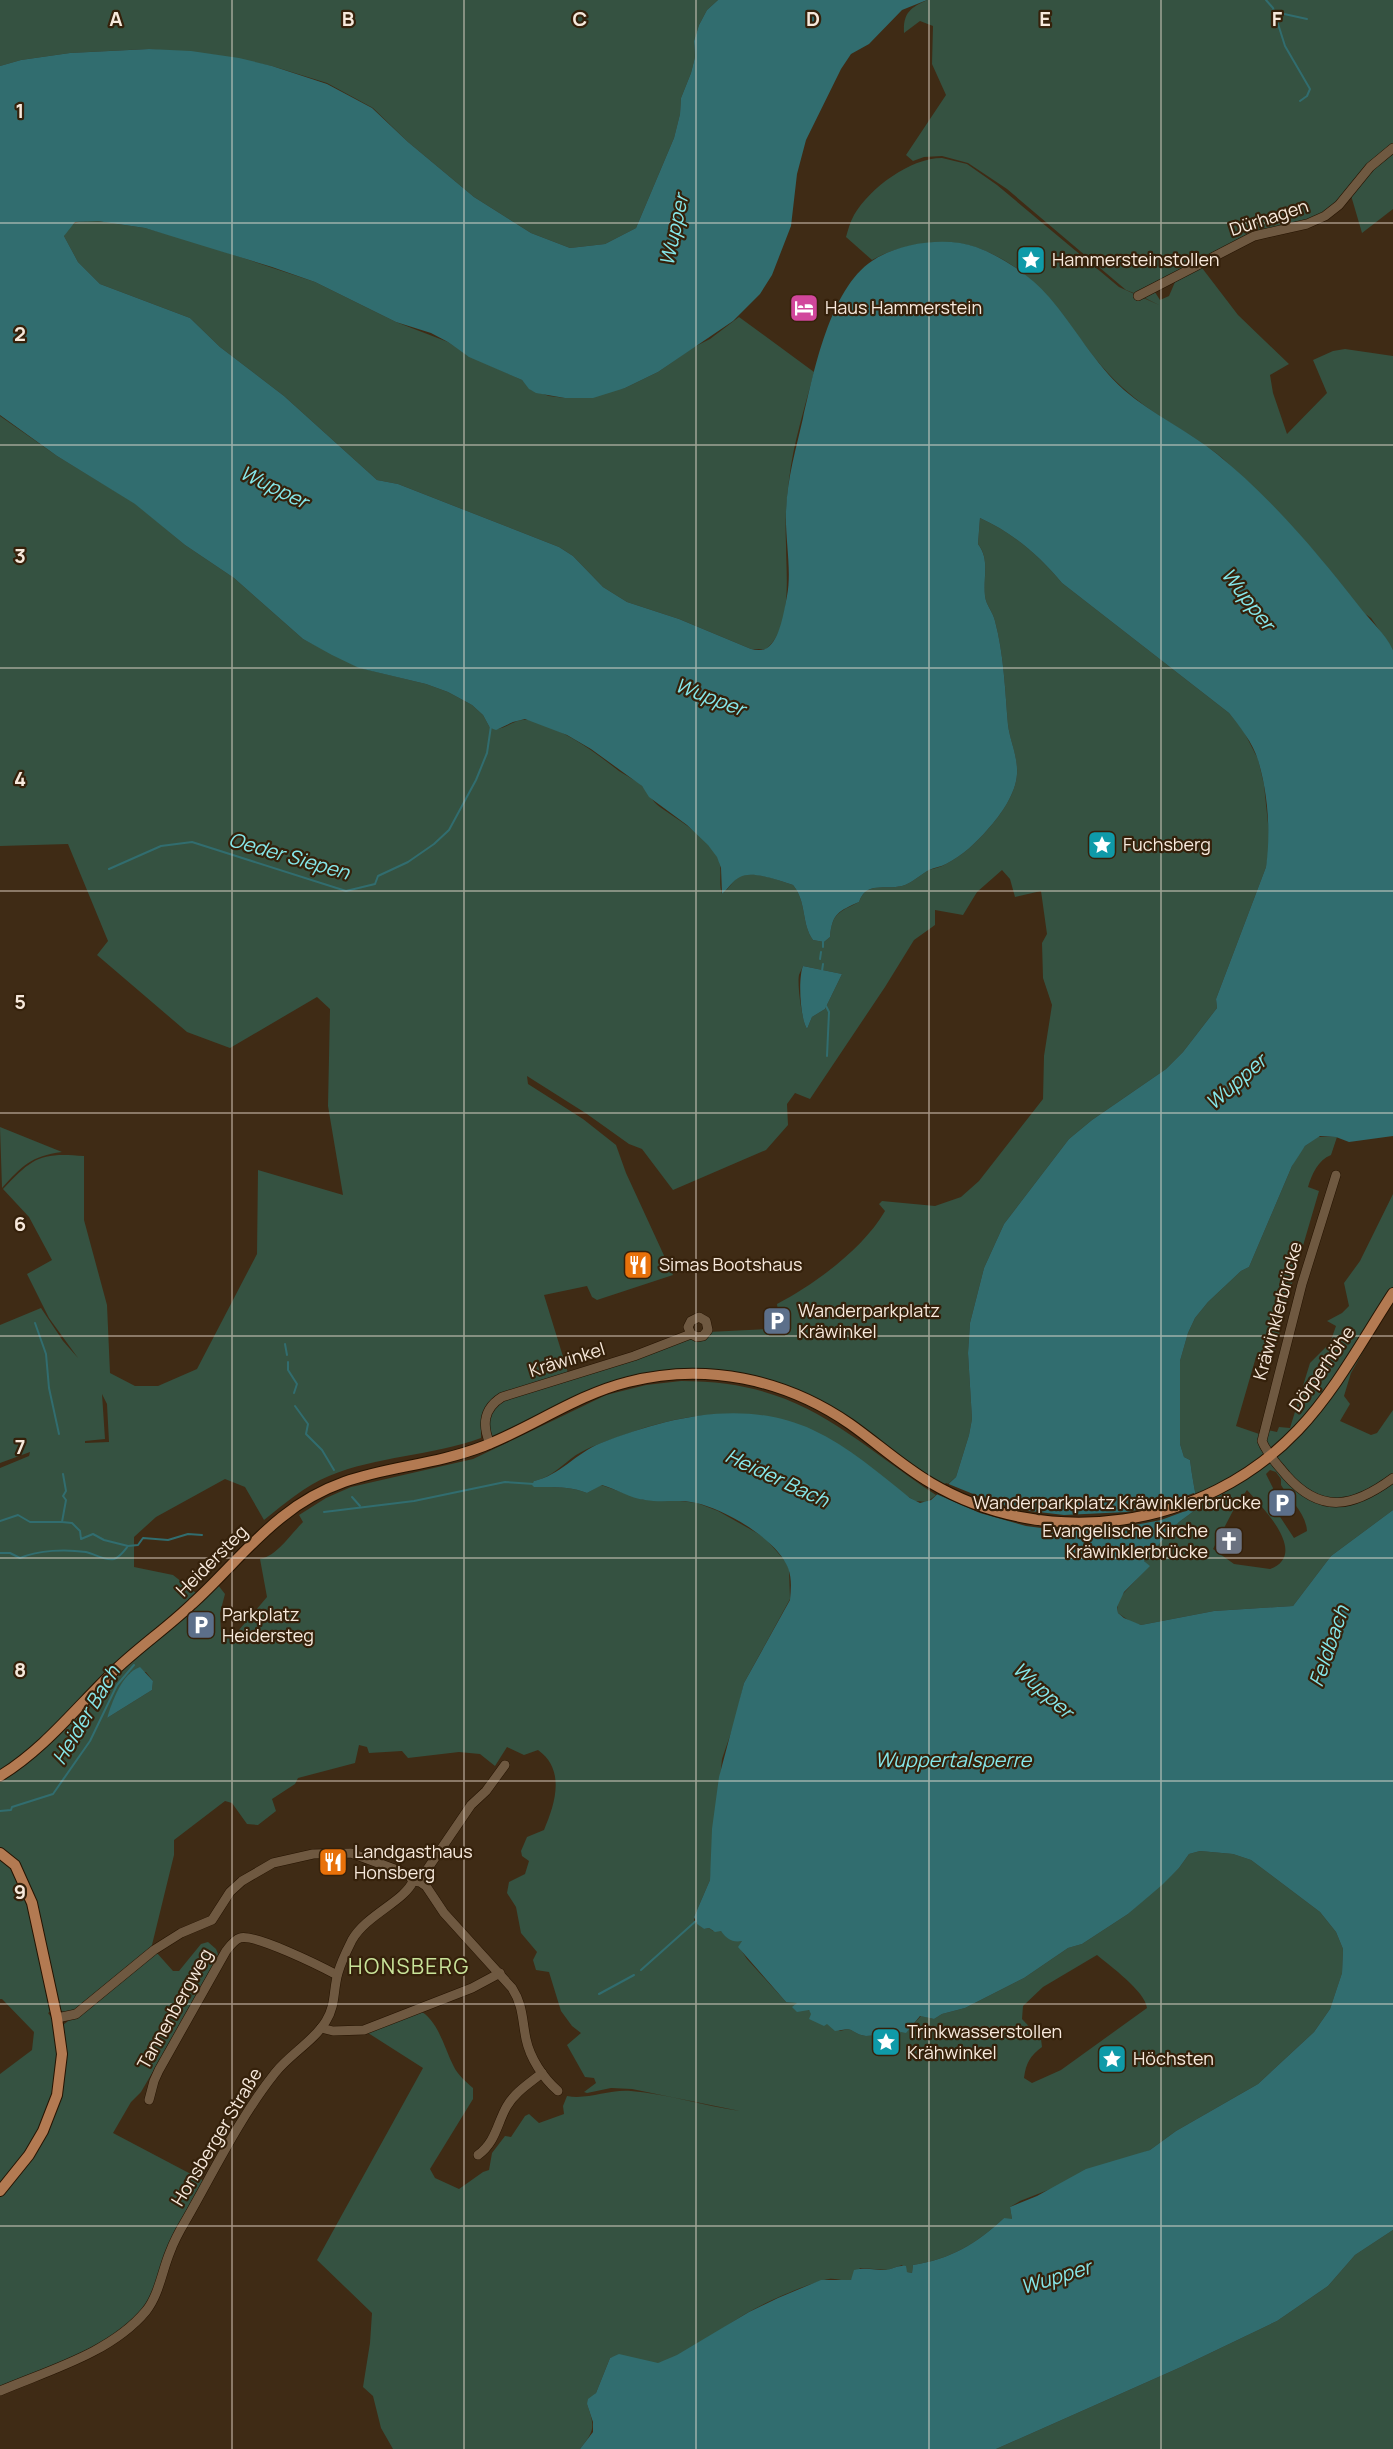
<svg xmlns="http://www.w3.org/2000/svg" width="1393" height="2449" font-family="Manrope,sans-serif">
<rect width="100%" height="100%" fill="#3f2b15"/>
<g fill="#355241" fill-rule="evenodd">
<path d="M0,0H718L707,10L699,25L694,41L695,57L691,73L681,98L680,114L674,138L636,228L605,244L570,248L531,233L474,197L408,142L373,108L327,83L272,66L215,55L148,49L70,53L21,60L0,66Z"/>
<path d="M927,0H1393V144L1325,215L1269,230L1139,295L1126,290L1007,189L968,163L942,156L924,157L913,161L906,155L946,95L932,64L933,26L920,21L904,33C903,13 910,8 927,0Z"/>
<path d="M1393,149V209L1362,233L1350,192Z"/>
<path d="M942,158L967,164L997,185L1119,287L1159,305L1143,297L1153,289L1160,300L1169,296L1178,275L1199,264L1238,315L1289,364L1270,375L1273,393L1287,434L1327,393L1313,360L1333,351L1345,349L1393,356V650L1371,618L1364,613C1329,567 1292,524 1249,484C1238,474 1228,462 1216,453C1186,430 1151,414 1123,388C1069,339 1053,276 978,248C948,236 899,244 872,260L846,237C848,230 850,222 854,215C870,188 910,158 942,158Z"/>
<path d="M97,221L145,228L192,241L315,282L396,322L448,342L467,355L522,380L531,390L549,396L565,398L625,388L658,372L694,347L710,339L739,317L814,372C805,407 793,444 789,480C786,501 785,523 786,544C786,575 793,627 766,649H751L679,619L627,602L603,587L573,556L559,547L398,484L377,480L284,396L220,347L190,318L100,284L78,262L64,236C70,220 82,221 97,221Z"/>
<path d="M0,416L57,456L136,504L185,545L234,578L303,639L360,668L426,684L448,692L472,705L483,715L490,728C506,733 514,715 533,721C566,731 592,750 619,771C626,776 636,780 642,786C648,793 652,801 660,807C678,820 708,837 718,858C723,869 718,882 722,894C729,889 733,880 740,876C752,870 781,881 793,885C807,902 801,923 813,940L824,942L830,937C832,913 839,912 859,902C866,881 885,890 902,886C912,883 920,875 929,870C935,868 941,867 946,864C963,855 976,843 988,829C1001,815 1016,793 1017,774C1018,757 1010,741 1008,725C1005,690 1004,655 995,621C993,612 986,605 985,596C983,577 990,559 978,544L980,518C1013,533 1039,555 1062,583L1229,713L1243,730L1258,759L1264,785L1270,843L1266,867L1216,999L1217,1008L1183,1052L1166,1069L1092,1120L1069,1139L1004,1224L984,1268L970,1323L968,1353L972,1419L969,1435L956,1477L942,1489C904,1467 871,1437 834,1413C767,1371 680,1363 605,1388C565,1402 530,1428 490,1444C483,1424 482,1410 502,1397L634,1356L691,1334L699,1337L708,1332L770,1329L779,1318L777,1304C815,1284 863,1249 885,1211L879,1204L882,1201L935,1206L961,1197L979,1181L1043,1099L1044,1056L1052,1005L1043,978L1042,943L1047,934L1041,891L1015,897L1010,879L1002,870L977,892L963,915L935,910V925L914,940L885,987L810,1099L795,1093L787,1104L788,1125L766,1150L673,1190L642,1149L629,1144L587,1114L527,1076L528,1084L583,1119L616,1145L626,1173L673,1275L597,1300L592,1297L587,1286L544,1295L569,1376C555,1380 541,1384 527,1388C496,1397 481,1402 481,1438C431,1456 377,1456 329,1476C305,1486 284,1504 264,1520L245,1487L225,1479L156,1517L134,1537V1567L173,1575L196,1593L120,1660L35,1747L0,1772V1468L29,1456L30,1452L0,1463V1325L41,1308L63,1341L78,1358L49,1318L27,1274L52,1260L29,1217L3,1189C32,1158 40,1152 84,1156V1220L107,1305L110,1373L135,1386H158L197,1369L257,1254L258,1170L343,1195L328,1106L330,1009L317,997L230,1048L187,1032L97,955L108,941L68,844L0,846ZM803,966L842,974L825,1009L812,1017L807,1029C802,1022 797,984 799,975C800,972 802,969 803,966ZM102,1394L107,1404L109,1442L85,1443V1441L105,1439Z"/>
<path d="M0,1127L62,1152C31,1156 22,1166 2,1188Z"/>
<path d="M1318,1137H1337L1331,1155C1318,1160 1312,1174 1308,1187L1319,1191L1288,1297L1275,1351L1269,1349L1256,1357L1236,1426L1265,1436L1267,1430L1277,1432L1279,1427L1290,1428L1310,1363L1330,1343L1336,1326L1327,1321L1342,1313L1349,1306L1344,1283L1360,1261L1393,1194V1299L1351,1373L1344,1396L1350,1404L1340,1421L1371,1435L1377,1433L1393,1410V1510L1331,1556L1293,1606L1214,1611L1141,1625L1131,1622L1118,1613L1117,1604L1121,1596L1149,1566L1144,1561L1179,1522L1198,1508C1195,1491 1192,1477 1190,1460L1184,1457L1180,1444V1361L1188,1333L1195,1318L1208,1302L1241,1271L1249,1267L1295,1159L1305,1146ZM1270,1470L1276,1472L1281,1479V1485C1289,1499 1306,1513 1307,1531L1294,1538L1269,1500L1273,1488L1266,1474ZM1247,1490C1261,1506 1310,1554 1270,1569L1234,1564L1213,1549L1235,1507Z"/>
<path d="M681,1381C801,1381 844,1434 936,1495L927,1502L915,1501C892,1487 872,1467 849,1452C776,1402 699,1406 618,1437C604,1442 589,1447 576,1455C562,1465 552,1477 534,1481V1487C552,1487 570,1486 587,1493L601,1485L644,1500H672L697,1503L718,1511L764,1537L786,1562L789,1570L790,1599L744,1683L735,1721L722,1759L710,1880L694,1917V1921L704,1929L709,1928L713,1931H721L742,1941L741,1950L747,1959L786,2002L795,2001L840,2031L848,2029C855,2031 857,2035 866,2036C880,2036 891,2029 906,2032L921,2016L934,2019L942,2014L965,2008L1024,1978L1068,1948L1082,1944L1128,1914L1179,1868L1189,1854L1200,1851L1233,1854L1251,1860L1320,1912L1336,1932L1343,1949L1342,1973L1330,2009L1314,2032L1258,2084L1176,2131L1150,2150L1020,2201L1010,2207L1012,2219L1009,2221L1004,2218C976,2244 951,2259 913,2265L912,2273L907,2272L902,2265L888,2270L860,2268L851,2280C843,2282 836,2278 829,2279C808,2283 766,2302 747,2313C726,2325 680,2360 659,2363C642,2366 627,2352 610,2358L596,2393L587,2404C595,2427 595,2430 580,2449H393L381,2428L373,2396L363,2387L370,2343L372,2313L317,2260L423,2068L365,2031L419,2010C439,2021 444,2048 454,2067C458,2075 466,2082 473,2088V2099L430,2169L435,2178L459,2189L483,2172L489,2170L492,2153L505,2136L511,2137L525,2116L529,2114L539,2123L564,2114L563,2106L567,2096C588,2100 609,2089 631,2091C668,2094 704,2106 740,2111L632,2089L611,2088L587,2093L584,2092L596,2083L594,2078L585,2077L567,2045L581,2033L572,2026L561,2011L549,1972L536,1970L533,1960L537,1952L521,1933L516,1907L507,1893L509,1882L525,1874L529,1861L522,1856L521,1851L527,1837L544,1830C555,1804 566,1770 538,1750L524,1755L507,1747L495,1766L480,1754L459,1752L408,1758L402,1751L369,1753L367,1747L359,1745L355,1763L298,1778L295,1784L272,1799L276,1811L258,1825L247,1824L232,1803L225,1801L174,1840V1855L151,1949L69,2014L61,2011L56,2006L23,1880L51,2011L48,2013L52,2018C54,2030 58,2042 59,2054C64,2103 26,2151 0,2189V2074L32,2050L34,2032L2,1999H0V1782L41,1752L124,1664L218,1585L225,1594L220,1613L221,1632L231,1639L233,1637L267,1597L260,1559C277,1556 290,1535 303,1522L299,1515L326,1498L351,1487L473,1459L606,1395L646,1385ZM146,1672L153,1681L152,1690L107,1718L118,1691L130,1673ZM1097,1955C1110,1966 1145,1991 1147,2008L1061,2070L1032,2083L1024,2078C1026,2063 1030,2056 1042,2047L1041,2039L1022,2019L1023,2006L1043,1987Z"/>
<path d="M208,1942L216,1949L218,1954L213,1968L141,2092L131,2102L113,2133L206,2182L145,2308L117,2334L73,2358L0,2389V2192L53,2109L63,2025L156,1952L173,1971H179L201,1944Z"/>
<path d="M1393,2230V2449H996L1181,2367L1277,2321L1328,2286L1355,2255Z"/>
</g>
<g fill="#316d6f">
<path d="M718,0H927L902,10L869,44L851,54L841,69L806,140L797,174L791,226L772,275L760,294L733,321L658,372L625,388L593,398H565L536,393L529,389L522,380L469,357L448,342L431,333L396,322L315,282L272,267L145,228L97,221L75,222L64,236L78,262L100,284L190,318L220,347L284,396L377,480L398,484L559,547L573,556L603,587L627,602L679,619L751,649C756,650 762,651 767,648C780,640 784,611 787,596C792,571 785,539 786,512C787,479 796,449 803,418C814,371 830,289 872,261C898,243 946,236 976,247C1003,257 1031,276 1049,297C1075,327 1094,363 1124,390C1152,414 1187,430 1217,454C1270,497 1317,552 1359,606C1370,621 1385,633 1393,650V1136L1349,1142L1336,1137L1320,1136L1305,1146L1292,1166L1249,1267L1241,1271L1208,1302L1195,1318L1188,1333L1180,1361V1444L1184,1457L1190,1460C1192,1477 1195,1491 1198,1508L1179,1522L1144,1561L1150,1566L1124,1592L1117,1607L1118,1613L1124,1618L1141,1625L1214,1611L1293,1606L1331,1556L1393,1510V2230L1355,2255L1328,2286L1277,2321L1181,2367L996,2449H580L593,2432V2422L587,2404L588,2399L596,2393L610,2358L619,2354L658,2363L677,2355L749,2312L778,2298L821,2280H851L854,2270C865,2267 875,2270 886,2270C893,2269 899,2265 906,2266L907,2272L912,2273L913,2265C951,2259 976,2244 1004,2218L1012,2219L1010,2207L1037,2196L1086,2169L1150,2150L1176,2131L1258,2084L1314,2032L1330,2009L1342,1973L1343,1949L1336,1932L1320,1912L1251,1860L1233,1854L1200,1851L1189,1854L1179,1868L1162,1885L1128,1914L1082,1944L1068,1948L1024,1978L965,2008L942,2014L934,2019L920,2016L906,2033C891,2029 880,2036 866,2036C857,2035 855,2031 848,2029L835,2031L827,2024L824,2026L809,2019L811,2014L809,2010L797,2012L792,2007L797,2003L786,2002L738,1947L742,1941C732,1943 726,1938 721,1931L715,1932L709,1928L704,1929L697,1924L694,1917L710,1880L712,1829L719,1777L744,1683L790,1600C791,1589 792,1578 788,1568C777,1539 724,1509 696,1503C679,1499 662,1503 645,1500C630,1498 616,1489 602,1485L587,1493C570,1486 552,1487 534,1487L532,1485L534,1481C559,1476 576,1453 601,1443C668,1417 744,1398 813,1430C848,1446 880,1474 910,1498L920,1503L931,1500L956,1477L969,1435L972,1419L968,1353L970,1323L984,1268L1004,1224L1069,1139L1092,1120L1166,1069L1183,1052L1217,1008L1216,999L1266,867C1271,833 1268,793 1258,760C1253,743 1240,727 1229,713L1062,583C1039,555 1013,533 980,518L978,544C990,560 983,576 985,596C986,605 993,612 995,621C1004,655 1005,690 1008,725C1010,741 1018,756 1017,774C1016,793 1001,815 988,829C976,843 963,855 946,864C941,867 935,867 929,870C920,875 912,883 902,886C885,890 866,881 859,902C839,911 832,913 830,937L824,942L813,940C801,923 807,902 793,885C781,881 752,870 740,877C733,880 728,889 722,894L721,868L717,857L708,845L687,825L649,797L642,786L591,749L567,735L525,719L513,722L496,730L490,728L483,715L472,705L448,692L426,684L359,668L332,655L303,639L234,578L185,545L135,504L57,456L0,415V66L21,60L70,53L149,49L191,51L239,58L272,66L327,84L372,108L408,142L474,197L531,233L570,248L605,244L636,228L674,138L680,114L681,98L691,73L695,57L694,41L699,25L707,10Z"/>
<path d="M803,966L842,974L825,1009L812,1017L807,1029C800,1018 798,978 803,966Z"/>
<path d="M140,1667L153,1681L152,1690L107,1718C112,1702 122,1673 140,1667Z"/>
</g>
<path fill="#3f2b15" d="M946,1483L993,1502L1022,1510L1064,1515L1127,1512L1160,1505L1194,1493L1199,1506L1161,1520L1135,1525L1097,1530L1049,1529L1026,1526L980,1513L934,1493Z"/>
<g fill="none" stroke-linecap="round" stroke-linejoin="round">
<g stroke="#316d6f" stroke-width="2">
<path d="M1266,0L1273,8L1285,46L1310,89L1307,96L1300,101"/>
<path d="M1275,12L1307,19"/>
<path d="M109,869L161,846L192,842L346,891L375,884L378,876L408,862L434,844L449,830L476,780L487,753L491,726"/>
<path d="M823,947V938"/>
<path d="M820,959L821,952"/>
<path d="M822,971L823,964"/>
<path d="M826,1006L829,1012L827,1056"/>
<path d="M35,1323L46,1354L49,1388L59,1434"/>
<path d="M285,1344L287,1355"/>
<path d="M288,1362V1370L297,1384L294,1393"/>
<path d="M295,1406L308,1424L306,1434L322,1450L334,1470"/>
<path d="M63,1474L66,1491L63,1496L66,1500L62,1522L72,1523L80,1531L81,1539L93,1534L104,1540L128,1546"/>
<path d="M352,1497L360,1506"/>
<path d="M324,1512L414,1501L505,1482L534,1484"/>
<path d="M0,1521L18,1515L30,1522H62"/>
<path d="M0,1553H10L20,1558C39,1550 65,1549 86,1552C95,1554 105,1561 114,1559C120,1557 124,1551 128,1546L138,1545L143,1538L168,1540L188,1534L202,1535"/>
<path d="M0,1811L11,1810L12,1807L53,1794L90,1741L117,1685L134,1665"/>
<path d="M641,1970L697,1920"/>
<path d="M599,1994L634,1975"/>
</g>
<g stroke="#251300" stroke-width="10">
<g id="minor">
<path d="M1138,296L1254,236L1307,224L1325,216L1339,205L1370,167L1393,148"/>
<path d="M1336,1175L1302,1284L1262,1441C1267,1454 1277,1464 1286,1475C1321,1515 1354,1507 1393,1478"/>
<path d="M490,1444C482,1425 483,1409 502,1397L634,1356L691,1334L697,1337L703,1336L708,1330L706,1321L699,1317L691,1321L688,1327L691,1334"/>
<path d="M413,1881L420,1882L426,1886L444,1913L512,1988C523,2005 522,2019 526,2039C530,2058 543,2078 558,2091"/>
<path d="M413,1881L420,1879L424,1874L471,1805L486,1791L505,1765"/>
<path d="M57,2018L76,2014L154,1950L181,1933L212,1920L230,1892L242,1881L273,1863L313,1854L351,1853L408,1874L413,1881"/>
<path d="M321,2028L333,2031L364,2030L472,1988L500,1973"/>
<path d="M149,2100L154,2081L159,2070L226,1951C230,1946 234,1940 240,1938C254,1933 322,1967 337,1975"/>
<path d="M478,2155C496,2142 497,2123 507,2106C515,2092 530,2083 542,2073"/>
<path d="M0,2391C49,2370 111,2353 146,2311C159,2295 162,2271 170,2252C174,2241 180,2230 186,2220C214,2171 240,2117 275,2073C290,2054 314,2041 326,2021C336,2005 333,1990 338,1973C341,1962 347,1950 352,1940C366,1915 405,1901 413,1881"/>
</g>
</g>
<g stroke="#251300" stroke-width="12">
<g id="major">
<path d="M0,1776C44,1749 74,1710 110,1675C136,1649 166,1629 192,1604C223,1576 249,1543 282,1517C348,1463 411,1474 484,1446C533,1427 576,1395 628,1382C705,1362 785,1379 850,1424C877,1443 902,1466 931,1483C1048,1552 1204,1529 1298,1430C1336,1390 1363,1339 1393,1293"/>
<path d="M0,1853L15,1865L32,1903L57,2018L62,2054L57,2095L43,2131L29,2155L0,2191"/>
</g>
</g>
<use href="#minor" stroke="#6f5941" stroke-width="9"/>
<use href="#major" stroke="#b37a52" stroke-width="10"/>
</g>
<path fill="none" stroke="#f7e9dc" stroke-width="1.5" stroke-opacity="0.55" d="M232,0V2449M464,0V2449M696,0V2449M929,0V2449M1161,0V2449M0,223H1393M0,445H1393M0,668H1393M0,891H1393M0,1113H1393M0,1336H1393M0,1558H1393M0,1781H1393M0,2004H1393M0,2226H1393"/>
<defs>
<g id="sight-square" transform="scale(1.5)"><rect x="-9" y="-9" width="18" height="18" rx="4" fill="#0f9aa8" stroke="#35210b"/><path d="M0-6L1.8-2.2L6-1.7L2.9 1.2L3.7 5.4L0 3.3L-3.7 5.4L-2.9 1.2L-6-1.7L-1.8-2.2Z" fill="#fff"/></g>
<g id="hotel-square" transform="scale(1.5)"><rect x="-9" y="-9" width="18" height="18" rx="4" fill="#d1479c" stroke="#35210b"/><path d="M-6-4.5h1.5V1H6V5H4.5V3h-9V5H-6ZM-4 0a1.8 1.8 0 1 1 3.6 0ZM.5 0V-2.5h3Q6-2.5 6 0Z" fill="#fff"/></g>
<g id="restaurant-square" transform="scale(1.5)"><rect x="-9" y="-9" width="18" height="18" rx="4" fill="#e8710a" stroke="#35210b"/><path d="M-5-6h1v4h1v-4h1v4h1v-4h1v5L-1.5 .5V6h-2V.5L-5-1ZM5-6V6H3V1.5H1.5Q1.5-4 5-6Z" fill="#fff"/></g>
<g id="parking-square" transform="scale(1.5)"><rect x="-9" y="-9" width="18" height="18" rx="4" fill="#5c6f8a" stroke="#35210b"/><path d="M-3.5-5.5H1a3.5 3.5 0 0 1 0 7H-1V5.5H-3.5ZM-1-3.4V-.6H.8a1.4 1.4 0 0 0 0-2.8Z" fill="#fff"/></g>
<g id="church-square" transform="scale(1.5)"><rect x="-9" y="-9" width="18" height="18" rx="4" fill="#6b7280" stroke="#35210b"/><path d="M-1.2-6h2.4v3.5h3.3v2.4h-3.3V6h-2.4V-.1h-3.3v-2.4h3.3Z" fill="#fff"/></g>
</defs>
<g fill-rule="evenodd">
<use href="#sight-square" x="1031" y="260"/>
<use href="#hotel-square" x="804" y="308"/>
<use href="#sight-square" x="1102" y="845"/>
<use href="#restaurant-square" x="638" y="1265"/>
<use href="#parking-square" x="777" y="1321"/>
<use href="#parking-square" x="1282" y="1503"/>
<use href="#church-square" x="1229" y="1541"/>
<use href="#parking-square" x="201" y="1625"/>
<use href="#restaurant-square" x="333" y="1862"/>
<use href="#sight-square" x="886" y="2042"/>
<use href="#sight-square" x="1112" y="2059"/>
</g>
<g text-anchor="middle" stroke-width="4.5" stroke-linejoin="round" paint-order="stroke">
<g font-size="18" fill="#f7e9dc" stroke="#35210b">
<text transform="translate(1269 218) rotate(-18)" y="6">Dürhagen</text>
<text transform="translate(1278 1311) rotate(-75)" y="6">Kräwinklerbrücke</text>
<text transform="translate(567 1360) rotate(-17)" y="6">Kräwinkel</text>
<text transform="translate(1322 1369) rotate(-55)" y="6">Dörperhöhe</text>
<text transform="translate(212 1561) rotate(-45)" y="6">Heidersteg</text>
<text transform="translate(175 2009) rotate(-61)" y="6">Tannenbergweg</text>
<text transform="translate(217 2137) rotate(-59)" y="6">Honsberger Straße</text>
</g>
<g font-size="18" fill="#f7e9dc" stroke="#35210b" text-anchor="start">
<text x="1052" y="266">Hammersteinstollen</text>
<text x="825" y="314">Haus Hammerstein</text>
<text x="1123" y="851">Fuchsberg</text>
<text x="659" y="1271">Simas Bootshaus</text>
<text x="798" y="1317">Wanderparkplatz<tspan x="798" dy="21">Kräwinkel</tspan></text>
<text x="1261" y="1509" text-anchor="end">Wanderparkplatz Kräwinklerbrücke</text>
<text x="1208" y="1537" text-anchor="end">Evangelische Kirche<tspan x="1208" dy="21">Kräwinklerbrücke</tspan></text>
<text x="222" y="1621">Parkplatz<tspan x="222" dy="21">Heidersteg</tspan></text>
<text x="354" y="1858">Landgasthaus<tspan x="354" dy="21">Honsberg</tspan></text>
<text x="907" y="2038">Trinkwasserstollen<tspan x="907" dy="21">Krähwinkel</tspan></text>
<text x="1133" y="2065">Höchsten</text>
</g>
<g font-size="20" font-style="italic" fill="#86e7ea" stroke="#35210b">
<text transform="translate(674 230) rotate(-78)" y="7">Wupper</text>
<text transform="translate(274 487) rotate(26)" y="7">Wupper</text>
<text transform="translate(1248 599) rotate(52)" y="7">Wupper</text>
<text transform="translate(710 697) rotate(21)" y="7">Wupper</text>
<text transform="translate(289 856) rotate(16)" y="7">Oeder Siepen</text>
<text transform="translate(1236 1082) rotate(-41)" y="7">Wupper</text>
<text transform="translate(777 1478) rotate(25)" y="7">Heider Bach</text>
<text transform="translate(1329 1646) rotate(-71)" y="7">Feldbach</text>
<text transform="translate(1043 1690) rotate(42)" y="7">Wupper</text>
<text transform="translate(86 1715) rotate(-59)" y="7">Heider Bach</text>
<text x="953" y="1767">Wuppertalsperre</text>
<text transform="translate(1056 2277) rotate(-17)" y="7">Wupper</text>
</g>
<g font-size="21" letter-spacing="1.5" fill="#c9e49a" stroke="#35210b">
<text x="409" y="1974">HONSBERG</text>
</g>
</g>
<g font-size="20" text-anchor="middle" font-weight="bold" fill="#f7e9dc" stroke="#35210b" stroke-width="4.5" stroke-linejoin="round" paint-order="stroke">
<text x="116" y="26">A</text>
<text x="348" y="26">B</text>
<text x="580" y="26">C</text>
<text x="813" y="26">D</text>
<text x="1045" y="26">E</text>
<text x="1277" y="26">F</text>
<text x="20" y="118">1</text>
<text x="20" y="341">2</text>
<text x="20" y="563">3</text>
<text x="20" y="786">4</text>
<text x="20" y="1009">5</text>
<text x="20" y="1231">6</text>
<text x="20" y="1454">7</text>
<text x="20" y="1677">8</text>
<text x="20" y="1899">9</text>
</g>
</svg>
